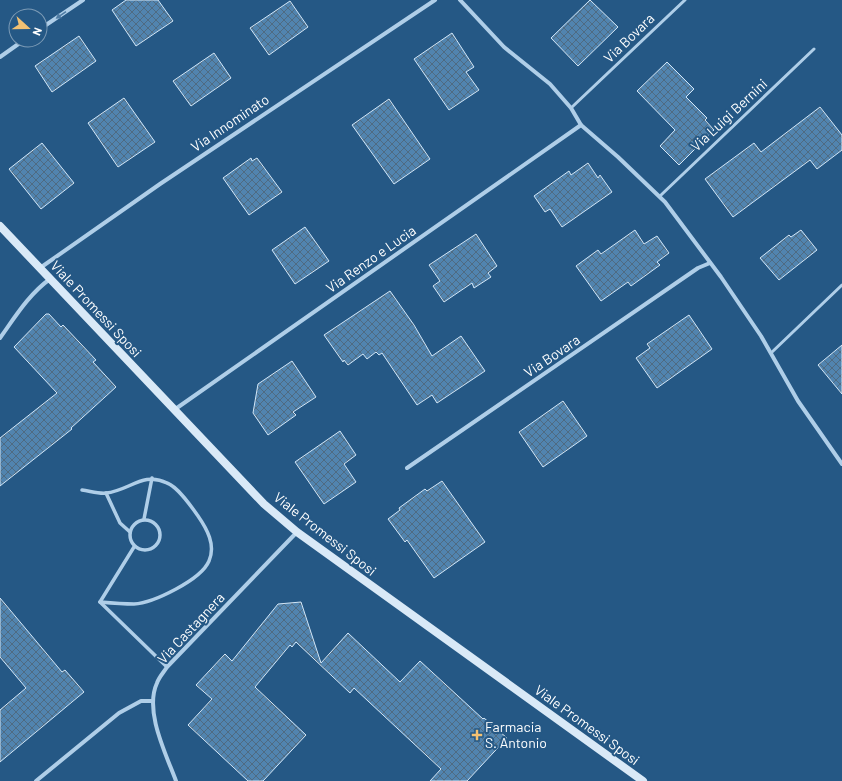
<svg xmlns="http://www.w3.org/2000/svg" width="842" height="781" font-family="Barlow,sans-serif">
<defs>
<pattern id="building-cross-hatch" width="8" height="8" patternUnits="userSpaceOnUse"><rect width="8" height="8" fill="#5184af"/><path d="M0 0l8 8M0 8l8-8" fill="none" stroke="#4f6b82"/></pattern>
</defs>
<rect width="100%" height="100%" fill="#255885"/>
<g fill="url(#building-cross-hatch)" stroke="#d3e6f6">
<path d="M126,0H158L173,21L136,46L112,10Z"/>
<path d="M590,0L618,27L578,66L551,38Z"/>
<path d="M290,1L308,27L269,55L250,28Z"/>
<path d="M452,33L474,67L466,72L479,90L449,110L414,59Z"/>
<path d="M79,36L96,61L52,92L35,66Z"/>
<path d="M214,53L231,78L191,106L173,81Z"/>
<path d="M667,62L694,89L686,97L707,118L705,120L714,130L679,165L660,146L675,130L637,91Z"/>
<path d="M124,98L155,142L118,167L88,123Z"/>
<path d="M389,99L430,159L394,184L352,125Z"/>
<path d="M820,107L842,135V150L817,169L810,160L733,217L705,179L754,143L761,152Z"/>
<path d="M42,143L74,183L41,209L9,169Z"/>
<path d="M251,158L252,161L257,158L282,192L249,215L223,178Z"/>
<path d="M588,163L598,178L600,175L612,192L562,227L550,209L545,212L534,196L569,171L571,175Z"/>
<path d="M305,227L329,261L295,284L272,250Z"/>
<path d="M635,230L644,244L657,236L669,253L657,262L660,265L631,286L628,282L601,301L576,266L598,250L601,254Z"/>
<path d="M801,230L817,250L779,280L760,258L789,235L791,237Z"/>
<path d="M476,234L497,266L488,273L491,277L474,288L472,283L444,302L433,286L440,281L429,265Z"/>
<path d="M390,291L414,325L432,356L461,336L485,371L437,403L432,395L417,405L382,353L379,355L376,352L367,359L363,354L348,365L344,360L343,362L324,335Z"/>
<path d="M46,314H49L61,327L63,325L96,360L93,362L116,387L71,428L72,429L0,486V438L57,393L14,347Z"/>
<path d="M689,315L712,349L657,388L636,358L650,348L647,344Z"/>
<path d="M842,345V394L818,365Z"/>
<path d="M292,361L316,397L293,412L296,415L268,435L253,413L258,384Z"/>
<path d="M563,401L587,436L543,467L519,432Z"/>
<path d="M340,431L356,455L344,464L356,482L324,504L295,462Z"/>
<path d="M442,481L485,542L434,578L407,540L405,542L388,519L400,510L399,508L425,489L427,491Z"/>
<path d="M0,598L62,672L65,670L84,692L0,762V710L26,688L0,657Z"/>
<path d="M301,602L321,663L348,633L400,682L420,661L483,719L484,718L507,738L467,781H430L441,769L354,688L350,693L296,642L292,647L290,645L255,687L306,735L263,781H248L188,725L212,699L196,685L225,654L232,661L278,604Z"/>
</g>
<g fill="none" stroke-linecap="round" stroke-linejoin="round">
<g stroke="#afcee8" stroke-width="3">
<path d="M571,108L685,0"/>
<path d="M660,196L814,49"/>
<path d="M771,353L842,285"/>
</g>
<g stroke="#afcee8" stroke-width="3.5">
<path d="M82,490C90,491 99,494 106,493C129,491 143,471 167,483C178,487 191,506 198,516C207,529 216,545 209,561C201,580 153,603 134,604C123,604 111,603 100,602"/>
<path d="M106,493L120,523L130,532"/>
<path d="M144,519L152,478"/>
<circle cx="145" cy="535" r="15"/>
<path d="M100,602L167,667"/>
<path d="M100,602L134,547"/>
</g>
<g stroke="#afcee8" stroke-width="4">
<path d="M460,0L504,47L550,84L571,108L581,125L618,157L665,202L721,277L761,336L798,401L842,464"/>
<path d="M40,29L83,0"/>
<path d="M0,57L24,40"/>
<path d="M40,268L160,184L435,0"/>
<path d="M0,338C15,317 29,294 50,279"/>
<path d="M174,410L581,125"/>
<path d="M407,468L698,268L710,263"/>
<path d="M36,781L119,713L141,701H153"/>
<path d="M176,781C166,754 144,711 157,683C159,677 164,672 167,667L297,532"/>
</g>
<path stroke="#d9e9f7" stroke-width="8" d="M0,226L264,504L297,532L643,781"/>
</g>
<defs><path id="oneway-solid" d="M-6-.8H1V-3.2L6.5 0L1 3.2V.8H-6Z"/></defs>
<use fill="#4e7ba3" href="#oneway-solid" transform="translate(61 15) rotate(146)"/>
<path fill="#f2c173" stroke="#255885" stroke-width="1.5" d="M475 729h4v4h4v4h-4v4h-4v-4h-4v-4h4z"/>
<g text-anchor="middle" stroke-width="4" stroke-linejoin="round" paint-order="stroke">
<g font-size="14" fill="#fff" stroke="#255885">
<text transform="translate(629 38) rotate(-44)" y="5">Via Bovara</text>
<text transform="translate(729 115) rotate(-43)" y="5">Via Luigi Bernini</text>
<text transform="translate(230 123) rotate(-34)" y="5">Via Innominato</text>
<text transform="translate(371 259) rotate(-35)" y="5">Via Renzo e Lucia</text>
<text transform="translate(96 309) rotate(47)" y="5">Viale Promessi Sposi</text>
<text transform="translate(552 356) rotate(-34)" y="5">Via Bovara</text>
<text transform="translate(325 534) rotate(38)" y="5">Viale Promessi Sposi</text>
<text transform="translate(191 628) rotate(-47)" y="5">Via Castagnera</text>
<text transform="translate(587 725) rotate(36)" y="5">Viale Promessi Sposi</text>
</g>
<g font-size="14" fill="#fff" stroke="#255885" text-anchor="start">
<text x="485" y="732">Farmacia<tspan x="485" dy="16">S. Antonio</tspan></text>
</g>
</g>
<g transform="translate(28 28) rotate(111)"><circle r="19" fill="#255885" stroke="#7c9bb6"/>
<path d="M0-3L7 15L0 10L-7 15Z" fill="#f2c173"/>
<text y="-6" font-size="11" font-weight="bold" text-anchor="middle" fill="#ffffff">N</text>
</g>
</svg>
